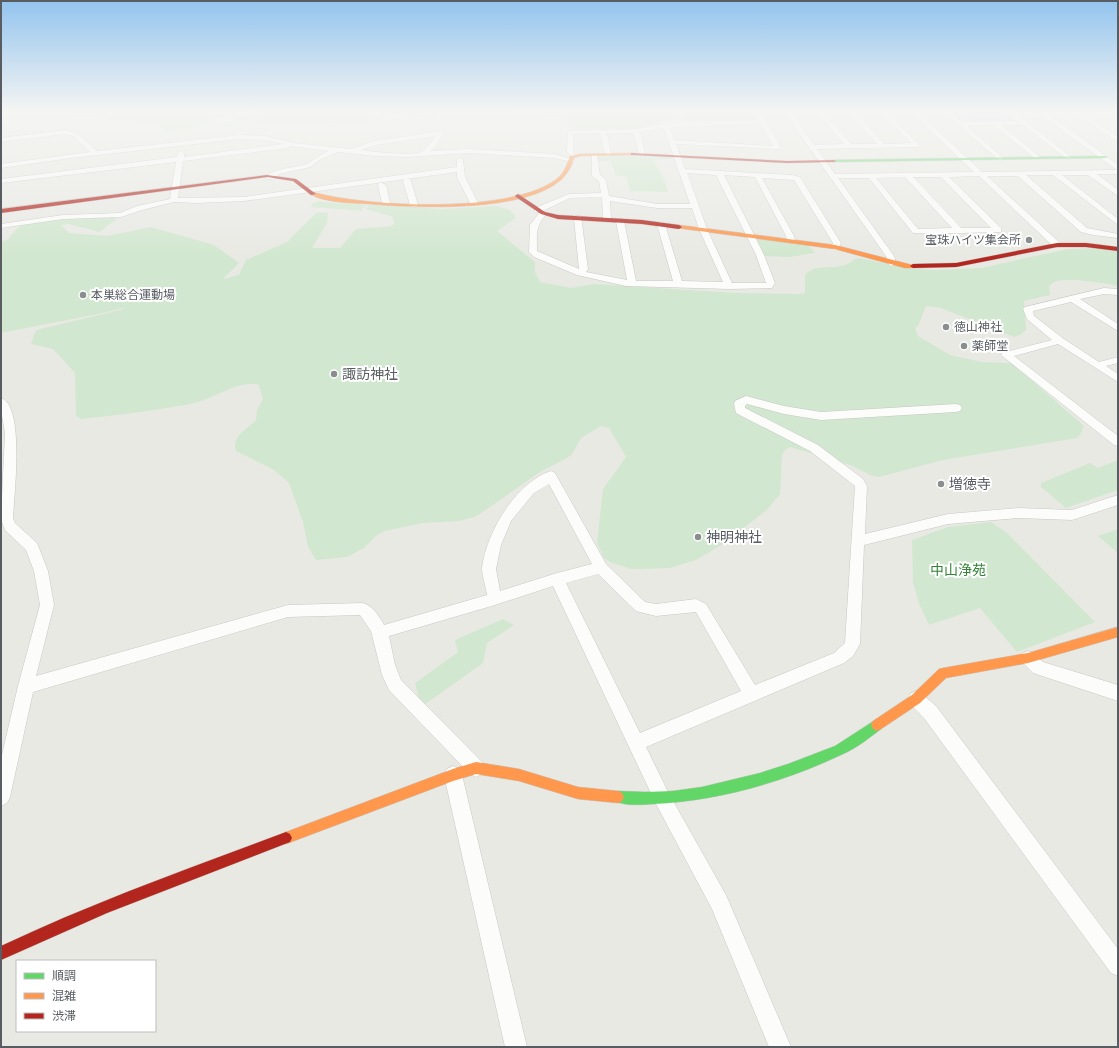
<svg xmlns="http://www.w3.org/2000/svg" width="1119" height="1048" font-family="Overpass,'Noto Sans JP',sans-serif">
<rect width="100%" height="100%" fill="#e9e9e4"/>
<g fill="#d1e7cf">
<path d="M67,112H241L207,121L199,127L173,132H169L158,126L129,120H108L99,117H72Z"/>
<path d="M258,112H441L437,117L429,118L392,114L367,122L354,124L332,123L300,125L260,124L255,121L256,113Z"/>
<path d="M543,112H679L681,120H666L632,129H574L559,117H546L541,114Z"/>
<path d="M683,112H753L757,120H686Z"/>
<path d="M950,112H959L965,118L1008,112L1017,120L1015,122H976L963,118L960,121Z"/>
<path d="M245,114L251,116L239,126L222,127L224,123L232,121L235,117Z"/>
<path d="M622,156L672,157V159L653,160L663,177L668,192L630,191L627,177L616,175L611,161H595L594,157Z"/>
<path d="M318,201L323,202L366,205L361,209L363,211L311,207L312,204Z"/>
<path d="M370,204L442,209L496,206L510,210L516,217L514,219L497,231L535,262V272L540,282L571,288L594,284L736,293L799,294L805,293V275C815,263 832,270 845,265C851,263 853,259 859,258L913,269L935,270L981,268L1068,249L1098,248L1118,251V286C1105,283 1065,277 1054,282C1052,283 1051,285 1049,286L1050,295L1024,301L1026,330L1020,335L1014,337L941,308L926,306L918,326L915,328L918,336L950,355L982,362L1012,363L1084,426L1080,435L1077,438L943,460L879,477L870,475L853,466L790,447L785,450L782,455L780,494L767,510L723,544L696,560L670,568L640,569H631L612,563L604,558L597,543L603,489L626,457L609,428L601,426L581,438L572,454L567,458L540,472L477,516L459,521L423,523L385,531L377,535L364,548L347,557L316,560L308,547L303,522L289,483L274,470L236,451C231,437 247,429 256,420L257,410L263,399L259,385C240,380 223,393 206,399C192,405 176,406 161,409C135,413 108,416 81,419L76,416L75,373L53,349L31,344L36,330L120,310L125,307L108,312L1,333V242L7,240L23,222L109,216L117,219L108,225L100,232L69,224L61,225L69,233L108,236L151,227L214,245L239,263L223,279L239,275L246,260L287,242L317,212L328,213L327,223L312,248H340L356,229L392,226L394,224L393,218L390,216L365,209Z"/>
<path d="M757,239L808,245L815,253L789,257L763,256Z"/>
<path d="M1118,460V490L1066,508L1041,487V483L1090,463L1098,468Z"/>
<path d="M991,522L1006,532L1095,622L1017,652L980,608L929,625L920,606L913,583L912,540L948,527Z"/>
<path d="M1118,529V553L1098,536Z"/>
<path d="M503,619L514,625L487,643L483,663L421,707L415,683L458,652L455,640Z"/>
</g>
<path fill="#b4dbf7" d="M959,112H1002L1009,120C992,120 972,125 959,112Z"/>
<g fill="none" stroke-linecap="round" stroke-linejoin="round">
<g stroke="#c7c7c6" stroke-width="1">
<g id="street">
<path d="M754,112H760L781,148L780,149L676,144L685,169L792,175L800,177L841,243L838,249L835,250L831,247L833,243L794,180L762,178L794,236L795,241L791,243L787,241L786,236L755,177L724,175L764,255L775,283L772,288L729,289L626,286L577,275L534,257L529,252L530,225L540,212H535V208L569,194L601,193L599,181L592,176V154L597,155L600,175L606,180L609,196L657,204H690L664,128L640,132L645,154L642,156L639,154L633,133H607L611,154L608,156L605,154L600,133L573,134V152L577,156L574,158L567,152L568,131L636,129L671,122L759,120ZM761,124L773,146L674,140L669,127ZM687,173L716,175L756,255L766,283H732L707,229ZM602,197L603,220L607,222L611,220L610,201L657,208H692L699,229L723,282L682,281L665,224L661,222L657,224L673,281H636L624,221L620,219L616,221L627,280L586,272L588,269L581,216H575L574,218L579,269L537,251C537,233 535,227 547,213L543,211L570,198Z"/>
<path d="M784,112H790L814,145L844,144L817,112H823L851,144H877L848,112H855L884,144L911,143L880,112H887L920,145L917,147L817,149L835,174L974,172L911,112H918L982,172L1117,170L1044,117L1021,118L1071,157V159H1067L1023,125H1001L1040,157V159H1036L993,125L967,126L1004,159L999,160L944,112H951L962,122L1018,121L1012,116L1015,114L1045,112H1110L1118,116V121L1104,114L1085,115L1118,137V142L1077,115L1052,116L1118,165V174H1097L1118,190V196L1088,175H1062L1118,219V225L1053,175H1026L1087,228L1118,234V238L1093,235L1081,232L1018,176H987L1060,243L1061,245L1060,247H1054L979,176L949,177L1001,228V232L959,233H913L869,178H838L894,256L896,263L892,266L889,265L886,256ZM905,177L952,228L918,229L876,178ZM913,177H941L991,228H961Z"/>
<path d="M65,130L78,134L97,151L240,135L265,136L294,143L351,149L375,141L440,131L443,133L436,146L430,151L468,149L554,154L575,160L572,162L554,158L468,153L407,157L376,156L338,152L321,159L310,167L279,174L273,179H267V175C278,168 291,168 304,165C310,163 321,154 329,151L290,146L287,148L183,161L178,198L244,197L457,167V160L460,158L463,160L465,177L478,203L474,205L470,203L457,177V172L244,201L196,203L174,202L142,210L121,217L63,219L1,228V224L63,215L120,213L137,206L170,199L176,162L1,183V179L177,157L178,153L181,151L184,153V157L283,144L265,140L240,139L71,158L1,168V164L90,152L74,136L65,134L1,142V138ZM435,136C432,142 428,148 421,152C411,156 373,152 361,150L376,145Z"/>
<path d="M404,179H410L411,181L418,205L417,207H414L410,205L403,181Z"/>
<path d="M379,183H382L386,185L390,203L389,205H383L382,203L378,185Z"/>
<path d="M1104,288L1118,289V295L1104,294L1080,299L1118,324V331L1071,302L1033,311L1034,316L1064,339L1099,362L1118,357V363L1106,366L1118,374V382L1058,344L1014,356L1118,436V446L1114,445L1001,355L1002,353L1052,340L1027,319L1023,309L1025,307Z"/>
<path d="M746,396L784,406L821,412L956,404L960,405L962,408L960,411L956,412L821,420L784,414L747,404L745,406V408L818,445L863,479L867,486L865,534L948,514L1019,508L1072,510L1118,495V505L1072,520L1019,518L948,524L864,545L860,644L853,656L844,663L646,747L668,792L726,895L791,1047H769L712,909L656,804L553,586L495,605L389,636L395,665L401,680L482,762L485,768L482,774L476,777L470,774L389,690L382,675L371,631L360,615L288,617L33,692L10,797L7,803L1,806V759L18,686L40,605L34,571L26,550L5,530L1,519L5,433L1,410V398C25,405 14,496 13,518L15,523L37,543L48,571L54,605L36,676L288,605L363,603C373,606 379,616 384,625L487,595C486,587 482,576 482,568C486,533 516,482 551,471L555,473L606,564L645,602L656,604L696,599L706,604L755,685L834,653L845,643L855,486L810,451L736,413L734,404L735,401ZM549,484L592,564L557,573L500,591L496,569L501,545L511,521L534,493ZM598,574L636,611L656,616L696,612L741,691L640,733L566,583Z"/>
<path d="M1028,651L1033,653L1043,662L1118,685V701L1033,673L1023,663L1020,658L1023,653Z"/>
<path d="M916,691L922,694L936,706L1118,949V976L1111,973L924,718L910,704L908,699L910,694Z"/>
<path d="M453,766L459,769L462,775L527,1047H505L444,775L447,769Z"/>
</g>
</g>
<g stroke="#c5c6c4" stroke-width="1">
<g id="fast">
<path d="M1105,156L1107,157V158L834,162L832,161L834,160Z"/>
<path d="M877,719L881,721L883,725L881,729C869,738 857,748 843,754C784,782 718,801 653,804C641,805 625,806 614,801L612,797L614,793L618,791L645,792L673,791L702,787L760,773L788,764L835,746Z"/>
</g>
</g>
<g stroke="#c5c6c4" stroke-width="1">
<g id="slow">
<path d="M633,153H635V155L580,156L574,158C572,166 568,173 562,179C525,213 418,208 370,204C353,203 324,203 310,194L313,192C365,207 516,215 559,177C565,171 567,164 570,156L580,154Z"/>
<path d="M679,225L835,245L916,266L913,268H905L835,249L677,228L676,227Z"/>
<path d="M1118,627V637L1028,663L946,678L920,703L881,729L877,731L873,729L871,725L873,721L912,695L939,669L943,668L1028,653Z"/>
<path d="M476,762L519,769L578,787L618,791L622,793L624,797L622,801L618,803L578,799L519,781L476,774L453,781L286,844L282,842L280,838L282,834L286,832L453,769Z"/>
</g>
</g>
<g stroke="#c5c6c4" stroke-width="1">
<g id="jam">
<path d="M631,153L787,161L834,160L836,161L834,162L787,163L633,155H631Z"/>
<path d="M267,175L296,179L316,194L311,195L293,181L267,177L1,213V209Z"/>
<path d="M518,194L545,212L558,215L642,220L679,225L682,227L679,229L642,224L558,219L541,214L516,197L515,196Z"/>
<path d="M1057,243H1086L1118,247V251L1086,247H1057L956,267L913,268L910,266L913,264L956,263Z"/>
<path d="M286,832L290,834L292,838L290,842L107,913L1,960V946C94,902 190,868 286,832Z"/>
</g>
</g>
<use href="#street" fill="#fcfcfb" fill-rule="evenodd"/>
<use href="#fast" fill="#63d668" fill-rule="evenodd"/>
<use href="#slow" fill="#ff974d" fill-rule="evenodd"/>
<use href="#jam" fill="#b3261e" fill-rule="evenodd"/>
</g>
<linearGradient id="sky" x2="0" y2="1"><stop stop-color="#93c4ee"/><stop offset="0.43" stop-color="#f5f5f3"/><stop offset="1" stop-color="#f5f5f3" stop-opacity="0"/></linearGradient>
<rect width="1119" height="259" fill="url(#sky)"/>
<g fill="#8b8e90" stroke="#fff" stroke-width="1.5">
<circle cx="1029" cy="240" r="4"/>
<circle cx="83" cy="295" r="4"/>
<circle cx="946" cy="327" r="4"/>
<circle cx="964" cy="346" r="4"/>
<circle cx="334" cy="374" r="4"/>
<circle cx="941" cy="484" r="4"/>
<circle cx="698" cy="537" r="4"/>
</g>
<g text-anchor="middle" stroke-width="4" stroke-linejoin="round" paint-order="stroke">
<g font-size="12" fill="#595d62" stroke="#fff" text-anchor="start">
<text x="1021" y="244" text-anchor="end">宝珠ハイツ集会所</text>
<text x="91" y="299">本巣総合運動場</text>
<text x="954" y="331">徳山神社</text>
<text x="972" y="350">薬師堂</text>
</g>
<g font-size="14" fill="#595d62" stroke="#fff" text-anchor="start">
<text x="342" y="379">諏訪神社</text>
<text x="949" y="489">増徳寺</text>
<text x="706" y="542">神明神社</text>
</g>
<g font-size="14" fill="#358539" stroke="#fff">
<text x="958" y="575">中山浄苑</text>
</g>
</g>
<rect width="1119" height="1048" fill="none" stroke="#595d62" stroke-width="4"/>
<rect x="16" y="960" width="140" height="72" fill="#ffffff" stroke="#bdbec0"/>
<rect x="24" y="973" width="20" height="6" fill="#63d668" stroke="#bdbec0"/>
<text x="52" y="980" font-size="12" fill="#595d62">順調</text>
<rect x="24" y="993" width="20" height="6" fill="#ff974d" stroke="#bdbec0"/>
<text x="52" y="1000" font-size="12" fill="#595d62">混雑</text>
<rect x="24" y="1013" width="20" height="6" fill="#b3261e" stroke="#bdbec0"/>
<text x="52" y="1020" font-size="12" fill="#595d62">渋滞</text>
</svg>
